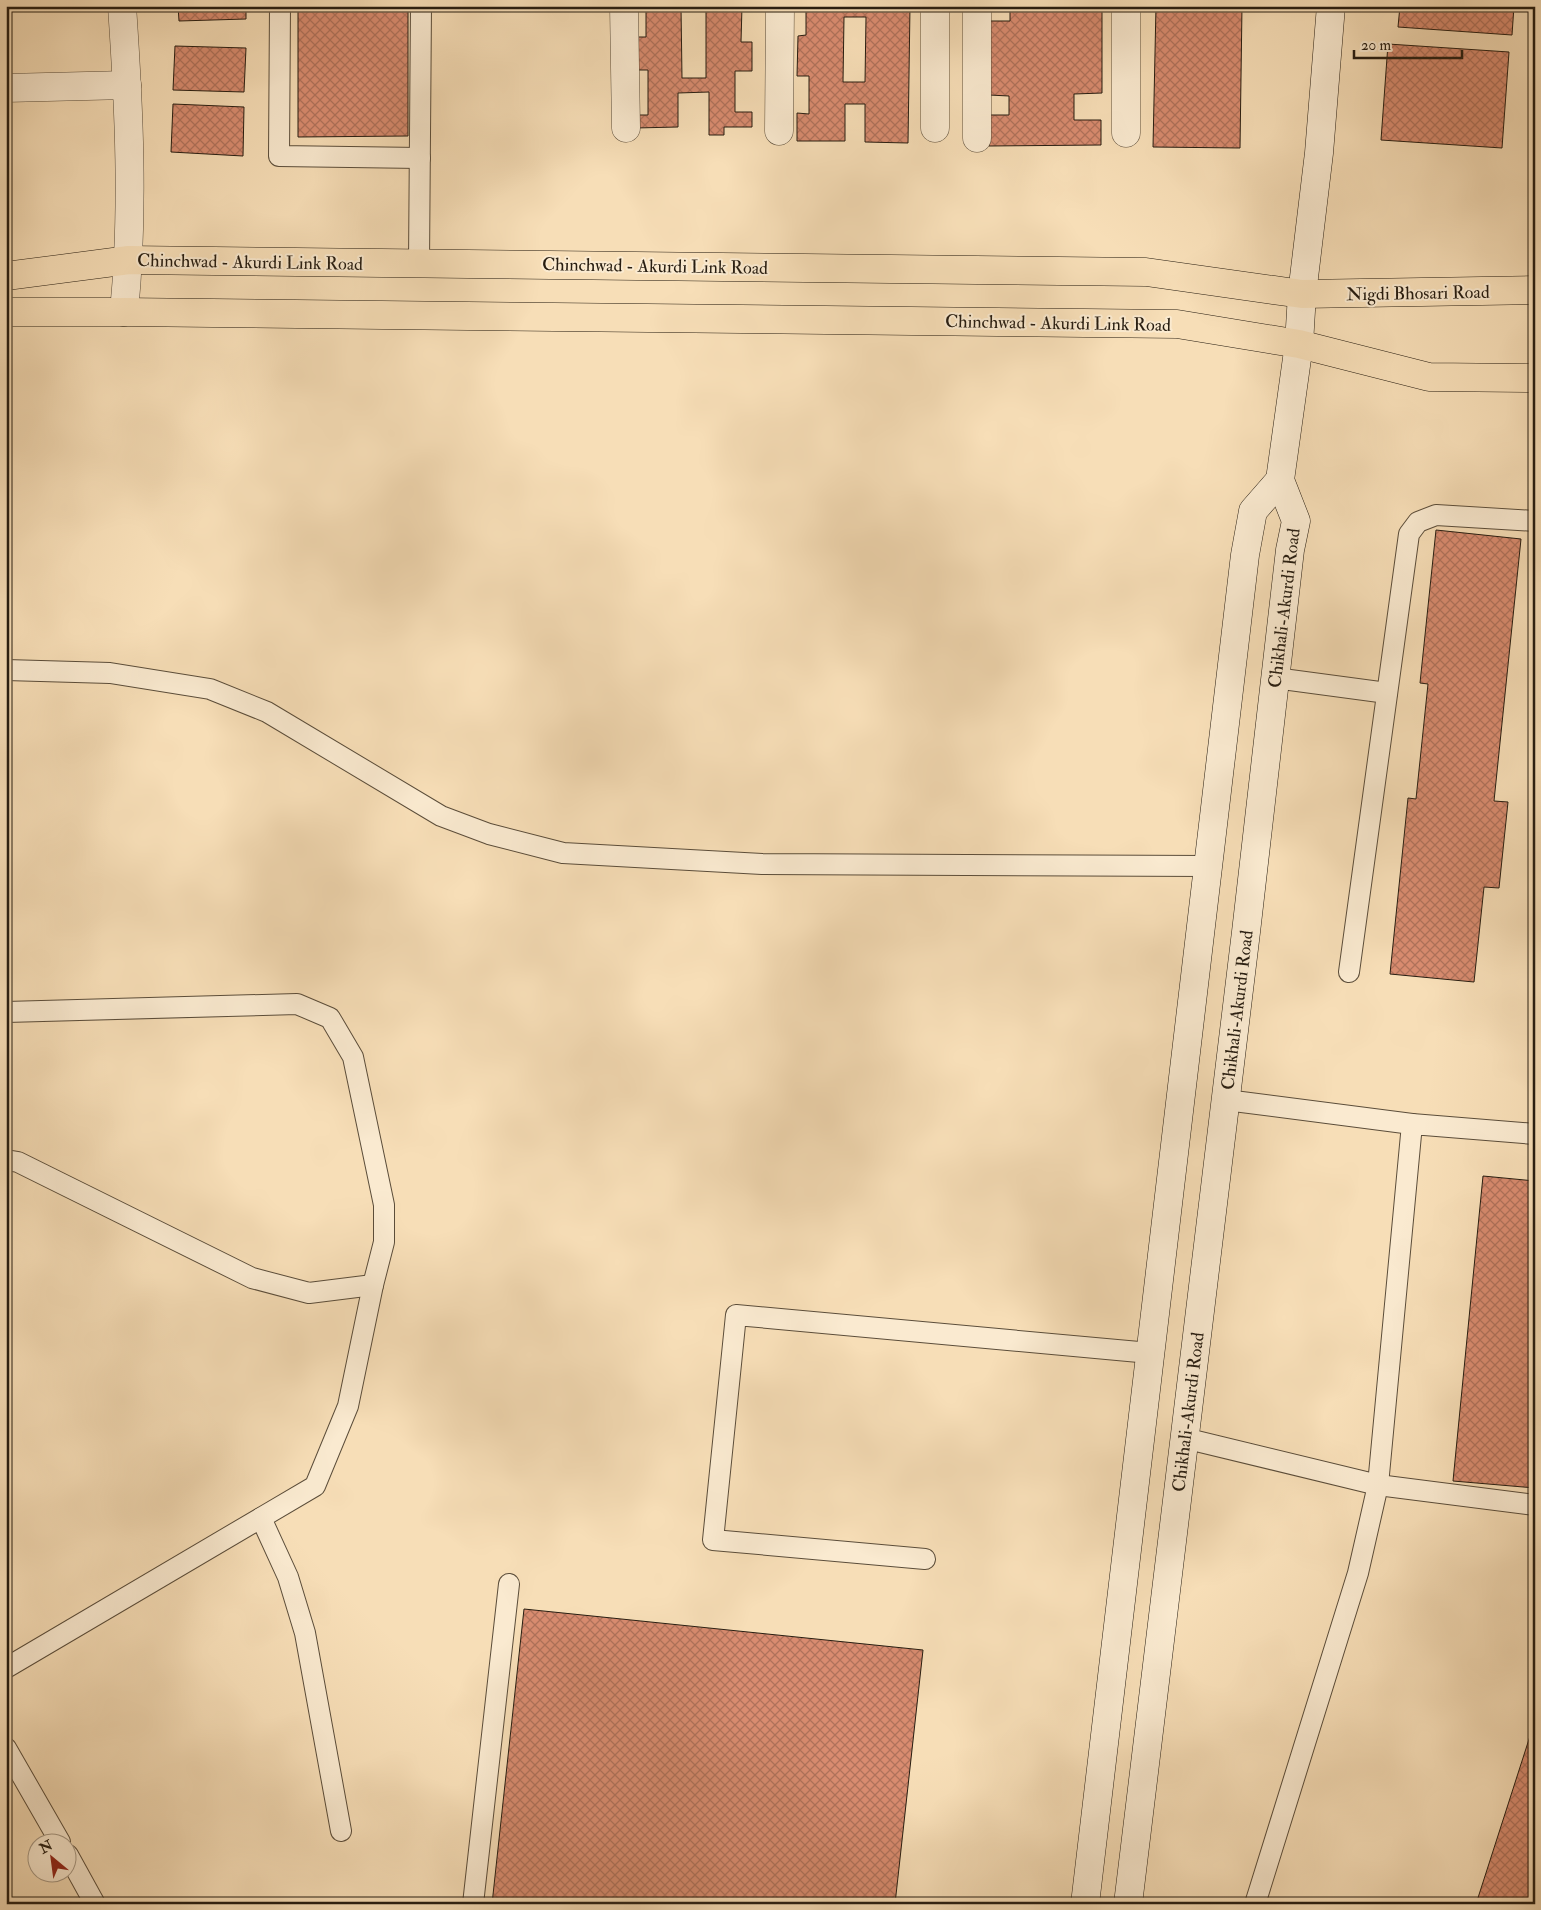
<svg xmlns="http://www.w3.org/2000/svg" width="1541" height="1910" font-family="'IM FELL Double Pica',serif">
<defs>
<pattern id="building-cross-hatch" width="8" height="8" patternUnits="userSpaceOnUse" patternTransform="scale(1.25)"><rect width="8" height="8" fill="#d98c70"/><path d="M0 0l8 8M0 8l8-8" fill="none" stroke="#b0725b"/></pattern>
</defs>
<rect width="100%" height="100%" fill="#f7deb7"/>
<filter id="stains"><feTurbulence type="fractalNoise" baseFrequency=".004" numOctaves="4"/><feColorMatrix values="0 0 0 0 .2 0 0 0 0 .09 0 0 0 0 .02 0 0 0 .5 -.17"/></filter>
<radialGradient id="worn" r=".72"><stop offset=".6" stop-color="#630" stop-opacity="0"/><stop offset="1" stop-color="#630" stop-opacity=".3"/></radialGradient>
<g fill="url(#building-cross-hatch)" stroke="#271d11" fill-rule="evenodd">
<path d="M178,6H246V19L179,21Z"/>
<path d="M298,6H408V136L298,137Z"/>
<path d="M646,6H742L741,42H752V71H735V112H752V127H724V135H709V92L678,93V127L635,128V115H648V70H637V37H646ZM681,7L706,8V78H682Z"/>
<path d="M806,6H910L908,143L865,142V104H845V141H797V113L809,114V76H797L798,36L806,35ZM844,17H866L865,82H843Z"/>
<path d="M1010,6H1102V93L1074,94V120H1101V145L989,146V115H1009V96L989,95L988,21H1010Z"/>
<path d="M1156,6H1242L1240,148L1153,147Z"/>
<path d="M1400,6H1514L1512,35L1398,27Z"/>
<path d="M1388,44L1509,52L1502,148L1381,140Z"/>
<path d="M175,46L246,48L244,92L173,90Z"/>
<path d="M173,104L244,107L243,156L171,152Z"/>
<path d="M1436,530L1521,539L1494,801L1508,802L1499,888L1484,887L1474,982L1390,974L1408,798L1416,799L1428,684L1420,683Z"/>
<path d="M1483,1176L1535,1181V1488L1453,1481Z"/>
<path d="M524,1609L923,1650L895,1904H492Z"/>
<path d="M1531,1733L1535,1734V1904H1476Z"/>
</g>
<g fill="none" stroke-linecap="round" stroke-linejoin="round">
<g stroke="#5b4d3a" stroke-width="22">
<g id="service">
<path d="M280,6L279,156L420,158"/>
<path d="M419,263L421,6"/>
<path d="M6,670L110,673L210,689L267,712L441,816L489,834L563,853L762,864L1208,866"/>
<path d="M1275,678L1387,693"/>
<path d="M1349,972L1409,534L1418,522L1436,515L1535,521"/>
<path d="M6,1012L297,1004L330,1018L353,1057L384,1205V1242L373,1285L348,1406L315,1486L6,1668"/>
<path d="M1226,1100L1412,1124"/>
<path d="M6,1160L18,1162L252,1278L309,1293L373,1285"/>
<path d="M1184,1438L1378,1485L1535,1505"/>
<path d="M261,1518L288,1577L305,1633L341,1831"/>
<path d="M925,1559L713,1540L736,1315L1150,1353"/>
<path d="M6,1748L60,1842"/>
<path d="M68,1855L95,1904"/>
<path d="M473,1904L509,1584"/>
<path d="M1255,1904L1358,1573L1378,1485L1412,1124L1535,1134"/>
</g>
</g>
<g stroke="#5b4d3a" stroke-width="29">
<g id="minor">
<path d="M122,6C129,107 134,211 124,312"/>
<path d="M624,6L626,128"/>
<path d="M6,88L127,85"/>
<path d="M935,128V6"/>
<path d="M779,131L780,6"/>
<path d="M1126,133V6"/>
<path d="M977,138V6"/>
</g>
</g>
<g stroke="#271d11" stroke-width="29">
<g id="secondary">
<path d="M1085,1904L1245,555L1253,511L1280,480"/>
<path d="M1128,1904L1246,932L1290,550L1296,521L1280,480L1299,344L1302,294L1319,153L1331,6"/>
</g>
</g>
<g stroke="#271d11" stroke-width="29">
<g id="primary">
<path d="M6,276L129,260L1146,272L1302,294L1535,290"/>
<path d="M6,312H124L1177,324L1299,344L1429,377L1535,378"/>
</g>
</g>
<use href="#service" stroke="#faead0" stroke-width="20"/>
<use href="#minor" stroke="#faead0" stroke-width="28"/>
<use href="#secondary" stroke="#faead0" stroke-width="28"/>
<use href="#primary" stroke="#f7deb7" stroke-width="28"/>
</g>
<g text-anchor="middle" stroke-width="4" stroke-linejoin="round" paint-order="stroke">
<g font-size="18" fill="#271d11" stroke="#faead0">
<text transform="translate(250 262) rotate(1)" y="6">Chinchwad - Akurdi Link Road</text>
<text transform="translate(655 266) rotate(1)" y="6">Chinchwad - Akurdi Link Road</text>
<text transform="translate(1418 293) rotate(-1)" y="6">Nigdi Bhosari Road</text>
<text transform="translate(1058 323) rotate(1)" y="6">Chinchwad - Akurdi Link Road</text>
<text transform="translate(1284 608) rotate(-83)" y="6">Chikhali-Akurdi Road</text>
<text transform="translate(1237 1010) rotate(-83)" y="6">Chikhali-Akurdi Road</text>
<text transform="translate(1188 1412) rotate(-83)" y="6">Chikhali-Akurdi Road</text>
</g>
</g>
<rect width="1541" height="1910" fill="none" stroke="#f7deb7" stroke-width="25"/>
<rect x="8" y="8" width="1526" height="1895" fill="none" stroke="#271d11" stroke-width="2.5"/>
<rect x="12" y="12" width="1516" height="1885" fill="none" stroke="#271d11"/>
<g transform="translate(52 1858) rotate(331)"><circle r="24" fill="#faead0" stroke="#a69884"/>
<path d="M0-4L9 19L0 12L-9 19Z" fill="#8f2418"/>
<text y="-8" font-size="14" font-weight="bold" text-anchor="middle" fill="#271d11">N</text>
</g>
<path d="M1354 50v8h108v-8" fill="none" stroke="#271d11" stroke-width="2.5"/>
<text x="1361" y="50" font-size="15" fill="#271d11" stroke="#faead0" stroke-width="4" paint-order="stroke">20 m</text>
<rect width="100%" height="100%" filter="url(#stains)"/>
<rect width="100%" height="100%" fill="url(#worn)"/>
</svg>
